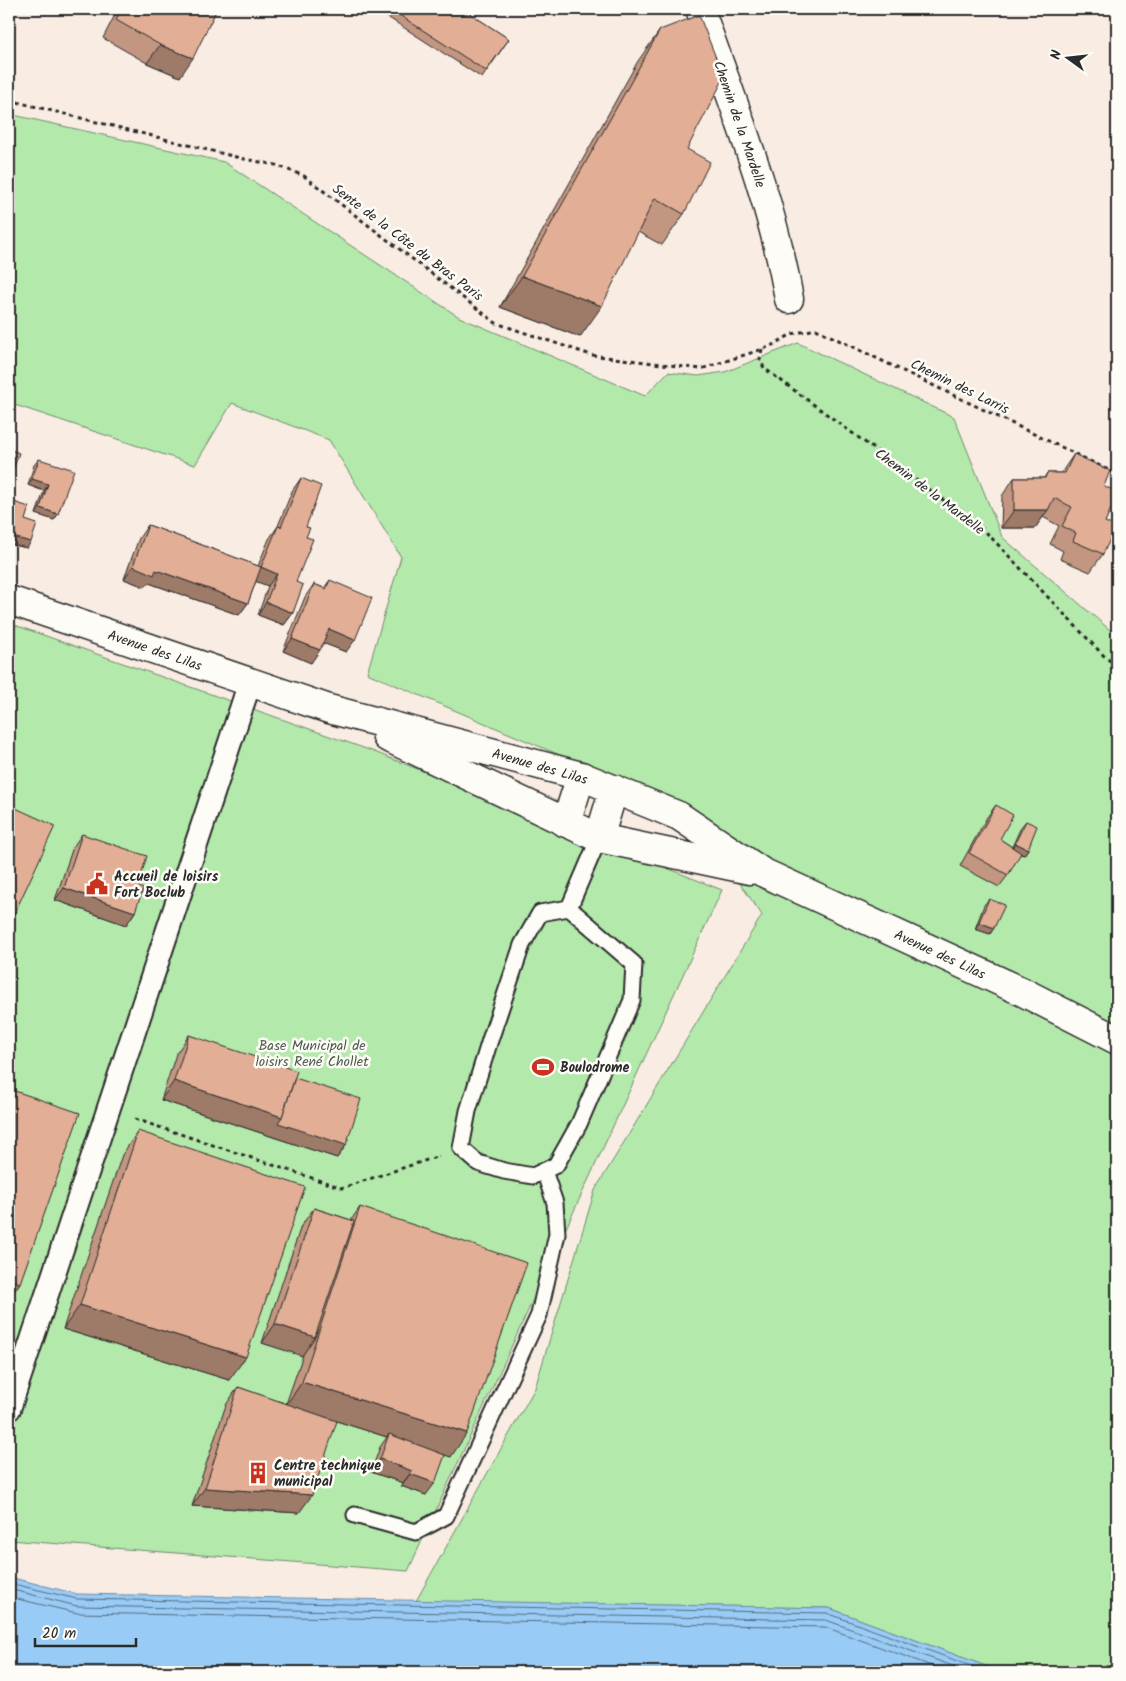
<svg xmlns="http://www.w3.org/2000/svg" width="1126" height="1681" font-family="Kalam,sans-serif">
<rect width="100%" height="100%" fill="#f8ece3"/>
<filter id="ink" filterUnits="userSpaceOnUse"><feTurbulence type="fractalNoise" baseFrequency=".02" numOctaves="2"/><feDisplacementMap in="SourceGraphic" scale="10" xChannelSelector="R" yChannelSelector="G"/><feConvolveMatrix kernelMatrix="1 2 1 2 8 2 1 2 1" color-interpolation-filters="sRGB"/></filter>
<g filter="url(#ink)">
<g fill="#b3e9ab" stroke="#6f8a6b">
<path d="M9,114L224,162L459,317L645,396L668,372L698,376L725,372L798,343L954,417L1002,537L1117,636V1672H1002L829,1608L416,1601L535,1388L595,1190L762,915L689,810L367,673L401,557L329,440L232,403L195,465L9,403Z"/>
<path d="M9,623L372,751L722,890L408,1571L9,1540Z"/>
</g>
<path fill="#98cbf5" stroke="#6c8ba4" d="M9,1577L77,1594L829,1608L1002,1672H9Z"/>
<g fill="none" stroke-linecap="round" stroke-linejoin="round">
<g stroke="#576b7c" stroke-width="1">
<path d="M9,1583L77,1599L827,1613L987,1672"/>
<path d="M9,1589L77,1606L826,1620L969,1672"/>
<path d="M9,1597L77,1613L825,1627L948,1672"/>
</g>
<g stroke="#2b2b2b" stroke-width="19">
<g id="service">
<path d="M569,908L634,964L632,1000L579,1124L556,1165L533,1176L504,1171L478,1163L461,1148L468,1111L490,1040L522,945L540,913L569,908L599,838"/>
<path d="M355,1515L416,1532L446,1516L539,1315L557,1234L555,1203L544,1171"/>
</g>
</g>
<g stroke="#2b2b2b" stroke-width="26">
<path id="pedestrian" d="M9,1409L250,682"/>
</g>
<g stroke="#2b2b2b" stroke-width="31">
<path id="minor" d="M700,9C733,104 772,199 789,299"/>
</g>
<g stroke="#2b2b2b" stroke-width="31">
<g id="tertiary">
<path d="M9,600L329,709L581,776L679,816L762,872L1021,991L1117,1040"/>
<path d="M387,737L599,838L750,870"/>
<path d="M566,823L581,776"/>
<path d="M599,838L614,789"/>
</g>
</g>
<g stroke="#2b2b2b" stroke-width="3" stroke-dasharray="4 4" stroke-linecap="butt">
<path d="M9,100L244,159L276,165L304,176L496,323L591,355L701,369L769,347L792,334L816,329L1117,474"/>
<path d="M762,349L760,359L764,368L984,530L1105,657L1117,666"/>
<path d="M135,1119L342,1188L439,1156"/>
</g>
<use href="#service" stroke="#fdfcf7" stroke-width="15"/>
<use href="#pedestrian" stroke="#fdfcf7" stroke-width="22"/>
<use href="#minor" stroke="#fdfcf7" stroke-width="28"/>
<use href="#tertiary" stroke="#fdfcf7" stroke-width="28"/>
</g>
<g fill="#c29680" stroke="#2b2b2b">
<path d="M118,9H217L180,77L147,63L103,38Z"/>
<path d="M375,9H463L509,39L482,78Z"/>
<path d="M660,30L687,149L684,214L662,245L638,232L580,337L500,307L638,61Z"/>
<path d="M1074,454L1104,486L1105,522L1103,554L1090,572L1060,559L1063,551L1050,544L1059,526L1043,517L1035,528H1001L1002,496L1014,478H1044L1047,473H1061Z"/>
<path d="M39,459L58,514L54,520L36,514L44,491L28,485L34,465Z"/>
<path d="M301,478L306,527V537L296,582L293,613L284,625L258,615L268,586L256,581L248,603L239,615L149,583L145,587L124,579L139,538L148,525L258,566L269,539L278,526L292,491Z"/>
<path d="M14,502L27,548L9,544V510Z"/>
<path d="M330,580L346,652L323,643L311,663L283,651L305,597L314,584L324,588Z"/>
<path d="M996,805L1000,839L1012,847L1021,827L1026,821L1028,849L1024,855L1020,854L1008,875L999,887L960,866L987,817Z"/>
<path d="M82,834L138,886L135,912L126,925L55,900L73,847Z"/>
<path d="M989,899L994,928L990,934L975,929L984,905Z"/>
<path d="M189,1035L295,1078L346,1145L337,1158L161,1100L176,1054Z"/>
<path d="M138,1131L229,1380L63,1329L122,1155Z"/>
<path d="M360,1207L451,1457L440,1453L426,1495L401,1486L403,1483L371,1472L380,1447L387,1437L324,1417L299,1513L192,1506L226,1405L238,1387L286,1404L303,1355L262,1343L301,1226L314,1208L351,1220Z"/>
</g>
<g fill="#9e7a68" stroke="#2b2b2b">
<path d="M160,45L193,58L180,77L147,63Z"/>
<path d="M522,276L602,306L580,337L500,307Z"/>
<path d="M32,479L48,484L44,491L28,485Z"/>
<path d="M40,508L58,514L54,520L36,514Z"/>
<path d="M1014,510H1048L1035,528H1001Z"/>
<path d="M9,536L31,542L27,548L9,544Z"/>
<path d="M133,566L156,570L248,603L239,615L149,583L145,587L124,579Z"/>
<path d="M261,567L277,574L268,586L252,580Z"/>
<path d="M266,602L293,613L284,625L258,615Z"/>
<path d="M329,629L355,640L346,652L320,642Z"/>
<path d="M292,639L320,650L311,663L283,651Z"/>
<path d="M1015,843L1028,849L1024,855L1011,850Z"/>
<path d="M64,888L135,912L126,925L55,900Z"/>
<path d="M979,922L994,928L990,934L975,929Z"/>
<path d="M174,1081L282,1117L346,1145L337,1158L161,1100Z"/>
<path d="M9,1280L20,1283L9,1299Z"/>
<path d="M80,1305L246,1357L229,1380L63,1329Z"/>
<path d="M275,1324L315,1337L302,1356L262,1343Z"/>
<path d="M302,1382L467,1433L451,1457L388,1437L389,1434L387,1437L286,1405Z"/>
<path d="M380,1459L412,1471L403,1483L371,1472Z"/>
<path d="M410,1474L435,1483L426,1495L401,1486Z"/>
<path d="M205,1488L312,1495L299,1513L192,1506Z"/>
</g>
<g fill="#e2ae95" stroke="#2b2b2b">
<path d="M121,9H217L193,58L160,45L116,20Z"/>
<path d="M390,9H463L509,39L486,71Z"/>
<path d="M699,15L724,78L687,149L710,162L684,214L655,198L602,306L522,276L660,30Z"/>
<path d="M9,449L19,453L9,481Z"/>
<path d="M1074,454L1110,471L1104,486L1117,492V495L1105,522L1116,527L1103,554L1073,541L1076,533L1062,526L1072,507L1054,498L1048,510H1014V478H1045L1047,473H1065Z"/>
<path d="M39,459L74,470L58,514L40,508L48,484L32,479Z"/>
<path d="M301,478L321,486L306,527L310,528L306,537L313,539L296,582L303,585L293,613L266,602L277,574L261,567L278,526L281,527Z"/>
<path d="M14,502L29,507L25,520L37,524L31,542L9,536V516Z"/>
<path d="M148,525L261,567L248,603L156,570L154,575L133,566Z"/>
<path d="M330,580L372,598L355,640L329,629L320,650L292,639L314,584L326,589Z"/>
<path d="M9,805L55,826L9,925Z"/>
<path d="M996,805L1013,815L1000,839L1021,853L1008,875L969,853Z"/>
<path d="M1026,821L1037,826L1028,849L1015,843Z"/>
<path d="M82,834L147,856L138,886L143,889L135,912L64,888Z"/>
<path d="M989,899L1005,905L994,928L979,922Z"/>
<path d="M189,1035L297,1071L282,1117L174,1081Z"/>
<path d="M295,1078L361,1099L346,1145L278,1123L282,1117Z"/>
<path d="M9,1089L80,1113L20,1283L9,1280Z"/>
<path d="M138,1131L305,1187L246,1357L80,1305Z"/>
<path d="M360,1207L527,1263L467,1433L302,1382Z"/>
<path d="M314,1208L354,1221L315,1337L275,1324Z"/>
<path d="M238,1387L337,1421L312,1495L205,1488Z"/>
<path d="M389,1434L445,1455L435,1483L410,1474L412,1471L380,1459Z"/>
</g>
</g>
<defs>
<g id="civic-bare" transform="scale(1.725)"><path d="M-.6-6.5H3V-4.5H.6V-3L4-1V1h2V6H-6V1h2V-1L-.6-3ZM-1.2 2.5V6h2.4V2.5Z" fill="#c8321e" stroke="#fdfcf7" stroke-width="2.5" paint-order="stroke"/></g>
<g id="stadium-bare" transform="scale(1.725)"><path d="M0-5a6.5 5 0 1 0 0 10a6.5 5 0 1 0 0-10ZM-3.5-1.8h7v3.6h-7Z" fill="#c8321e" stroke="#fdfcf7" stroke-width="2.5" paint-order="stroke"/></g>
<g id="building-bare" transform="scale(1.725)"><path d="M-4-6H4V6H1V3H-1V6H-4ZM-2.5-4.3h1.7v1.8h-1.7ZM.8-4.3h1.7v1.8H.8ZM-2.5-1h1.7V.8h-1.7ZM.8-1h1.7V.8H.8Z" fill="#c8321e" stroke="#fdfcf7" stroke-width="2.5" paint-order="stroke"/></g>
</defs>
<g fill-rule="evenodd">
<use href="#civic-bare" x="97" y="884"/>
<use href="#stadium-bare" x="543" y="1067"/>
<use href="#building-bare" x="258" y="1473"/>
</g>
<g text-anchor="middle" stroke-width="5" stroke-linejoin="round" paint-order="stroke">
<g font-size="14" fill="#2b2b2b" stroke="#fdfcf7">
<text transform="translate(740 124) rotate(71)" y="5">Chemin de la Mardelle</text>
<text transform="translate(408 242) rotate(37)" y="5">Sente de la Côte du Bras Paris</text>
<text transform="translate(960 386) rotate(26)" y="5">Chemin des Larris</text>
<text transform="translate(930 491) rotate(37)" y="5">Chemin de la Mardelle</text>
<text transform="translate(155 650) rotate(19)" y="5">Avenue des Lilas</text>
<text transform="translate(540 766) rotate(16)" y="5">Avenue des Lilas</text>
<text transform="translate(940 954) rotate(25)" y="5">Avenue des Lilas</text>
</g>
<g font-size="14" font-weight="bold" fill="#2b2b2b" stroke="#fdfcf7" text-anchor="start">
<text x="114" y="881">Accueil de loisirs<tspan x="114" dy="16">Fort Boclub</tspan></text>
<text x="560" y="1072">Boulodrome</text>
<text x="274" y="1470">Centre technique<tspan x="274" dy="16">municipal</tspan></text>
</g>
<g font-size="14" fill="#4d5a4b" stroke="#fdfcf7">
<text x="312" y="1050">Base Municipal de<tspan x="312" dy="16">loisirs René Chollet</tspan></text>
</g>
</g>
<rect width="1126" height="1681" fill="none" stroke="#fdfcf7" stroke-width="30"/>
<rect x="15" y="15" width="1096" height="1651" fill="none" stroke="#2b2b2b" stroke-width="2" filter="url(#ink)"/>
<g transform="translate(1068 58) rotate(285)" stroke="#fdfcf7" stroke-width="4" paint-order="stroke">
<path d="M0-4L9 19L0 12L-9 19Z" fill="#2b2b2b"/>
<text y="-8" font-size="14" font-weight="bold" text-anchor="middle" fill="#2b2b2b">N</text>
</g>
<path d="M35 1638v8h101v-8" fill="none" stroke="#2b2b2b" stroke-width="2.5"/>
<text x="42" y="1638" font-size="15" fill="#2b2b2b" stroke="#fdfcf7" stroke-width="4" paint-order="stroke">20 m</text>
</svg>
